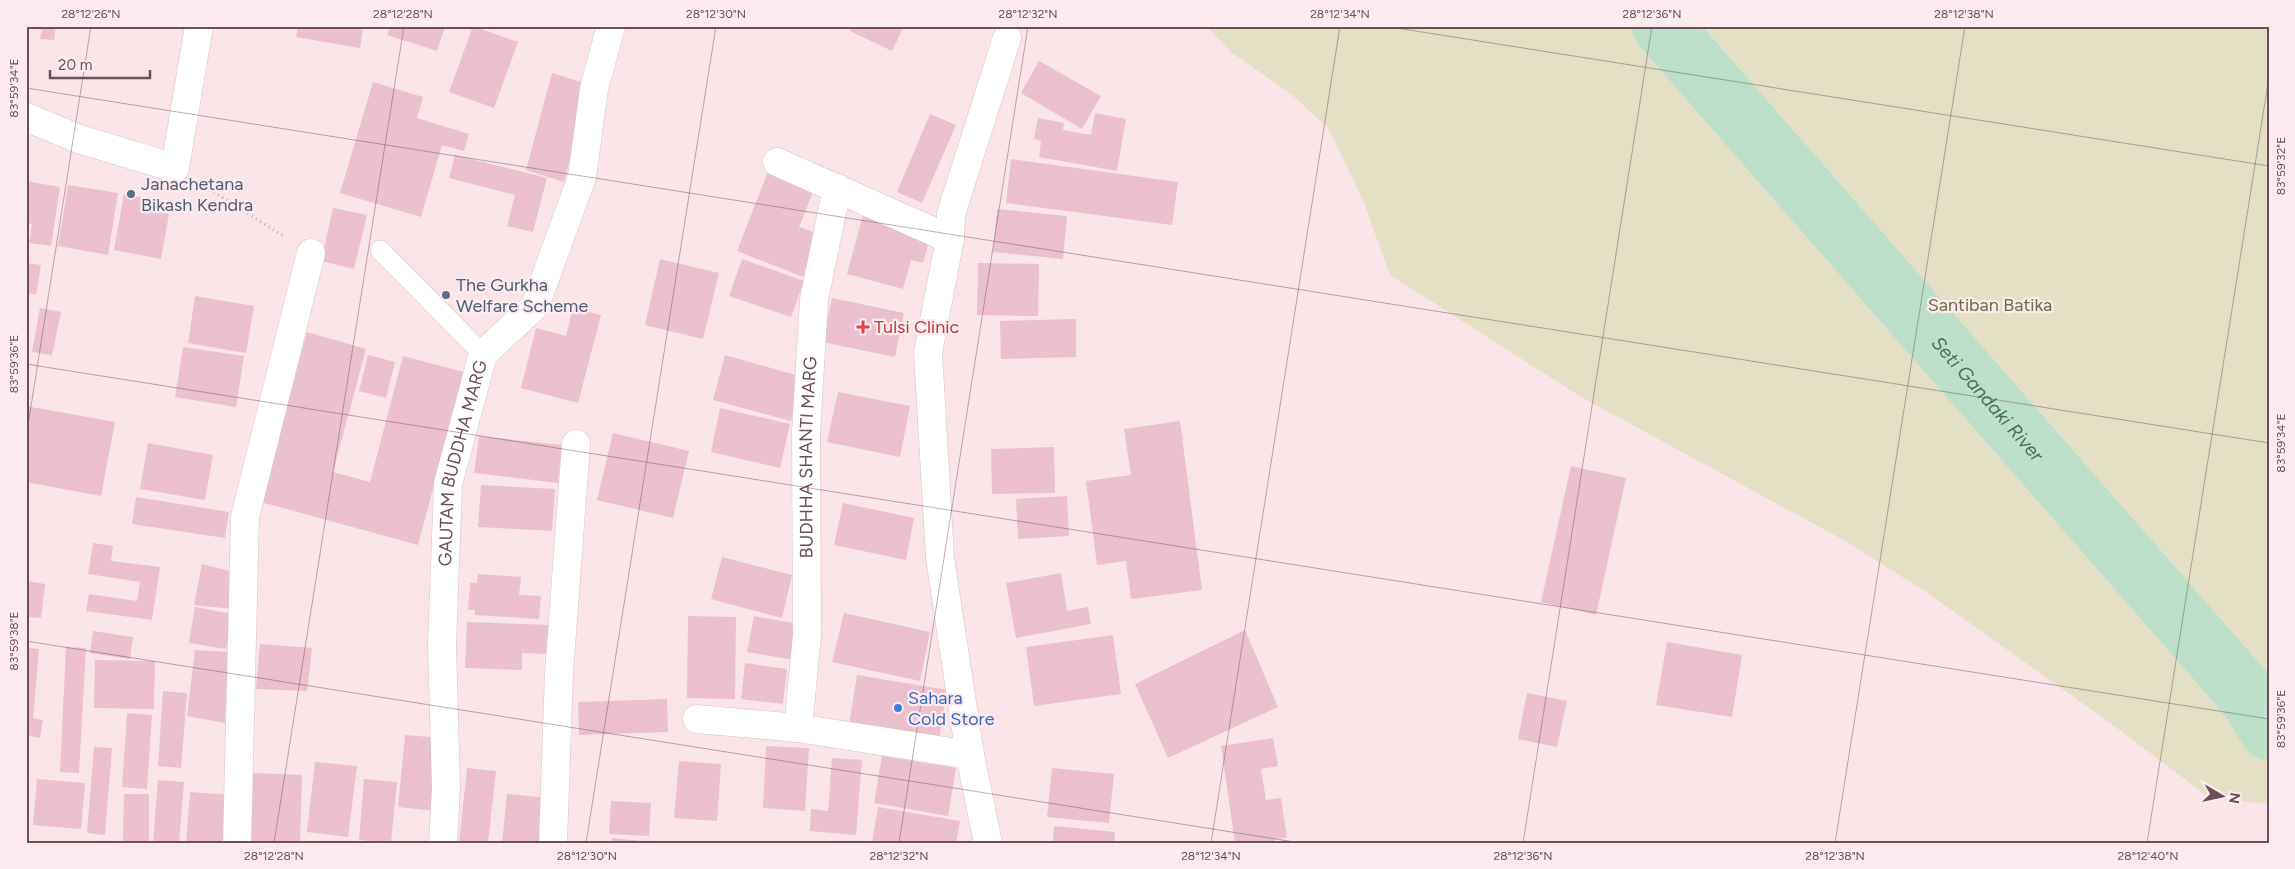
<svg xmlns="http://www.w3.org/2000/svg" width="2295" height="869" font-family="Figtree,sans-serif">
<rect width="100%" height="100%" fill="#f9e5e8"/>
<path fill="#e4e0c6" d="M1206,26H2269V804L2210,798L2113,725L1926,592L1847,542L1581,397L1390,275L1363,200L1328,128L1291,94L1231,52Z"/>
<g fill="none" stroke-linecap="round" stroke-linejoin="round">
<path stroke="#bde0cb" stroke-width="60" id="s1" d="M1662,26L2249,697L2269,730"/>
</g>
<g fill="#ebc1cf">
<path d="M26,26H56L54,40L40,39L42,30L29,27L26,36Z"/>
<path d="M298,26H363L360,48L296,37Z"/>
<path d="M390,26H445L437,51L387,35Z"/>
<path d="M473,26L518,42L494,108L449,92Z"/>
<path d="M852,26H904L892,51L850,31Z"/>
<path d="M1039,61L1101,96L1082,129L1021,93Z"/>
<path d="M552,73L591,85L564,182L526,170Z"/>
<path d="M373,82L423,97L417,118L469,134L464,151L442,145L421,217L340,193Z"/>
<path d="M1095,113L1126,119L1117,171L1039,157L1041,141L1034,139L1038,118L1064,123L1063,130L1091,135Z"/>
<path d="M930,114L956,125L922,203L897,192Z"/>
<path d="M455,155L547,178L533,232L507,226L515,195L449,178Z"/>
<path d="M1011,159L1178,182L1172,225L1006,203Z"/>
<path d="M769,169L815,187L799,227L819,234L803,277L737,251Z"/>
<path d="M26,181L60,187L51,246L29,243L32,224L26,223Z"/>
<path d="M68,185L118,193L108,255L58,246Z"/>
<path d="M124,194L171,203L161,259L114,250Z"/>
<path d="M333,208L367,215L354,269L321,261Z"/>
<path d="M997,209L1067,216L1063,259L993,252Z"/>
<path d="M863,215L931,234L923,263L911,260L903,289L847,274Z"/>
<path d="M660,259L719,273L703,339L645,325Z"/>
<path d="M742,259L804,281L791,317L729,296Z"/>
<path d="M26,263L41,265L36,295L26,293Z"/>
<path d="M978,263L1039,264L1038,316L977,315Z"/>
<path d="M195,296L254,306L246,353L188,343Z"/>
<path d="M832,298L904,313L895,357L822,342Z"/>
<path d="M40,308L61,312L52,355L32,352Z"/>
<path d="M573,308L601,315L578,403L521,388L536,328L566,336Z"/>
<path d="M1076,319V357L1001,359L1000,321Z"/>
<path d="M307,332L366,349L333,472L370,482L403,356L464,372L418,545L261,502Z"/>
<path d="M183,347L244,356L236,407L175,397Z"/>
<path d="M368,355L395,362L386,398L359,391Z"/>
<path d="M725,355L803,377L791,421L713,400Z"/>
<path d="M838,392L910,406L900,457L827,442Z"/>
<path d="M26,406L115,422L101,496L26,482Z"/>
<path d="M720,408L790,424L780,468L711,452Z"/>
<path d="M1180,421L1202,590L1131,599L1126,561L1097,565L1086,481L1131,475L1124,429Z"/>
<path d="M613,433L689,451L673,518L597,500Z"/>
<path d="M479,436L562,445L558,483L474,473Z"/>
<path d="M148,443L213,455L205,500L140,489Z"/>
<path d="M1054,447L1055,493L992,494L991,449Z"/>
<path d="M1571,466L1626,478L1596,615L1541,602Z"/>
<path d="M481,485L555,489L552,531L478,527Z"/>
<path d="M1067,496L1069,536L1018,539L1016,499Z"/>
<path d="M136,497L229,512L225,538L132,524Z"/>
<path d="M843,503L914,518L906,560L834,545Z"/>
<path d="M93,543L113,546L111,561L160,567L152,620L86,611L89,594L137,601L140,582L88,574Z"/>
<path d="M722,557L792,575L782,618L711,599Z"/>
<path d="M202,564L233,572L232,609L194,605Z"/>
<path d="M1061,573L1067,611L1088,607L1091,624L1016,638L1006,583Z"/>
<path d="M478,574L521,577L519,595L541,596L539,619L475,615V610H468L470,583H477Z"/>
<path d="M26,581L45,584L41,618L26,617Z"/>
<path d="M195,607L232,614L226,649L189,643Z"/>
<path d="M844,613L930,632L920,681L832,662Z"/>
<path d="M688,616L736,617L735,699L687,698Z"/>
<path d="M754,616L799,624L793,660L747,652Z"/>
<path d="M467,622L551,625L550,654L522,653V670L465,668Z"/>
<path d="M1245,630L1278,707L1168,758L1135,684Z"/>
<path d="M93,631L133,637L130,659L90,653Z"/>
<path d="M1113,635L1121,694L1034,706L1026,647Z"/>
<path d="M1667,642L1742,655L1732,717L1656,705Z"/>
<path d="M260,644L312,648L307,691L256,689Z"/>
<path d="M66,647L86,648L79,773L60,772Z"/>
<path d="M26,648L39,649L33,718L43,720L40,738L26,735Z"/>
<path d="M195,650L229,652L225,723L187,716Z"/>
<path d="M95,660L155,661L154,709L94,708Z"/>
<path d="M745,663L787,669L783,704L741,699Z"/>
<path d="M857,675L947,690L939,740L849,725Z"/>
<path d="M163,691L187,693L181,768L158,766Z"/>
<path d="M1527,693L1567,701L1557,747L1518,739Z"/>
<path d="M667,699L668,732L579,735L578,702Z"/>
<path d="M127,713L152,715L147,789L122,787Z"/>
<path d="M405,735L442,738L435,811L398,807Z"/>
<path d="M1273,738L1278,766L1261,769L1266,800L1281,798L1287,838L1274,839L1275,843H1235L1221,746Z"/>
<path d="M766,746L809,748L805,811L763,808Z"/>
<path d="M94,747L112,748L105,835L87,833Z"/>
<path d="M882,756L956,768L948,816L874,803Z"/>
<path d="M832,758L862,760L856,835L810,831L811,809L828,811Z"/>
<path d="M679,761L721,764L717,821L674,818Z"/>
<path d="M315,762L357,766L348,837L307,832Z"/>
<path d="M467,768L496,771L488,843H459Z"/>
<path d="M1052,768L1114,774L1109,823L1047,817Z"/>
<path d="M253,773L302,775L300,843H251Z"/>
<path d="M37,779L85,783L81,829L33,825Z"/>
<path d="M364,779L397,782L391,843L359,840Z"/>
<path d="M158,780L184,782L179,843H153Z"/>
<path d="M190,792L229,795L225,843H186Z"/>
<path d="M124,794H149V843H123Z"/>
<path d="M507,794L549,798L544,843H502Z"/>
<path d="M611,801L651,803L649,836L609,834Z"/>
<path d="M878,807L960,821L956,843H872Z"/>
<path d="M1054,826L1115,832L1114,843H1053Z"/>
<path d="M612,838L642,841V843H612Z"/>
</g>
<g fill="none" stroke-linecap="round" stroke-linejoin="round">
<g stroke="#dcc2ca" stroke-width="20">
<path id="service" d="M380,250L483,354"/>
</g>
<g stroke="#dcc2ca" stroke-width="29">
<g id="minor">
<path d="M26,117L79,139L175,168L199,26"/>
<path d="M777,162L950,239"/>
<path d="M697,719L798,728L970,755"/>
<path id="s2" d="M798,728L807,635L806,432L814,300L837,188"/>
<path d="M237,843L245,517L311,253"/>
<path id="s3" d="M443,843L446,787L442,645L448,484L483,354L535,306L582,177L594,89L611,26"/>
<path d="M553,843L559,673L576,444"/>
<path d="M988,843L970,755L940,558L928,352L950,239L951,214L1007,38"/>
</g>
</g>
<path stroke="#cfa4b4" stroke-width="3" stroke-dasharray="1 4" stroke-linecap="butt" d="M201,184L285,237"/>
<use href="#service" stroke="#fff" stroke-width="19"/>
<use href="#minor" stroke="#fff" stroke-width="28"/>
</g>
<path fill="none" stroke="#6e4e5b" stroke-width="1" stroke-opacity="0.45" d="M1384,26L2269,166M26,88L2269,443M26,364L2269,719M26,438L91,26M26,641L1301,843M274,843L404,26M586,843L716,26M899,843L1028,26M1211,843L1340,26M1523,843L1652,26M1835,843L1965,26M2147,843L2269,77"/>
<g fill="#5c6f8a" stroke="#fcebee" stroke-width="2">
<circle cx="131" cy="194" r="5"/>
<circle cx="446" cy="295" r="5"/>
</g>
<path fill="#e0444e" stroke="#fcebee" stroke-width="2" d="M860.5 319.5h5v5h5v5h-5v5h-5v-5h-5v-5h5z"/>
<circle fill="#3f7fe0" stroke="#fcebee" stroke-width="2" cx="898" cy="708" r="5"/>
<g text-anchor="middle" stroke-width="4.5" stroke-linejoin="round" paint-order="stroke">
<g font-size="18" fill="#4e5e75" stroke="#fcebee" text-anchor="start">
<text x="141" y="190">Janachetana<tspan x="141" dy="21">Bikash Kendra</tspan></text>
<text x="456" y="291">The Gurkha<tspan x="456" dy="21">Welfare Scheme</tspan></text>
</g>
<g font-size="18" fill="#6e6c45" stroke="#fcebee">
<text x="1990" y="311">Santiban Batika</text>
</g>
<g font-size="18" fill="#be3a42" stroke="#fcebee" text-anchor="start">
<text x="874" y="333">Tulsi Clinic</text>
</g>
<g font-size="18" fill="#6e4e5b" stroke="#fcebee">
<text dy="6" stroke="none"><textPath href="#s2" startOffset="271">BUDHHA SHANTI MARG</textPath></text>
<text dy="6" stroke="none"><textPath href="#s3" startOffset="382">GAUTAM BUDDHA MARG</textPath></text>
</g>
<g font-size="18" fill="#366cbe" stroke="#fcebee" text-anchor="start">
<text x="908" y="704">Sahara<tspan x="908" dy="21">Cold Store</tspan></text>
</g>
<g font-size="19" font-style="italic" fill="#447258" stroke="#fcebee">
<text dy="7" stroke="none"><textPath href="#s1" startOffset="495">Seti Gandaki River</textPath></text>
</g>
</g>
<rect width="2295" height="869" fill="none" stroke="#fcebee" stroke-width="55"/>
<g transform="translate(2222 796) rotate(99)" stroke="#fcebee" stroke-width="4" paint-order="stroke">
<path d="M0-4L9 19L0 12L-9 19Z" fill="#6e4e5b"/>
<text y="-8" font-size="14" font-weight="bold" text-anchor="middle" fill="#6e4e5b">N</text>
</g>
<path d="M50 70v8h100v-8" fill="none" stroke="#6e4e5b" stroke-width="2.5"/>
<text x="58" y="70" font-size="15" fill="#6e4e5b" stroke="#fcebee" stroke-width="4" paint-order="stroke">20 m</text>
<rect x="28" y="28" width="2240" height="814" fill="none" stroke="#6e4e5b" stroke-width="2"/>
<g font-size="12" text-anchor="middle" fill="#6e4e5b">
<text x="91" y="18">28°12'26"N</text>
<text x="403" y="18">28°12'28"N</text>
<text x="716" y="18">28°12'30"N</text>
<text x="1028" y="18">28°12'32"N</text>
<text x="1340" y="18">28°12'34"N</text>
<text x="1652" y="18">28°12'36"N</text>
<text x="1964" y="18">28°12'38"N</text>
<text transform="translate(14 88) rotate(-90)" y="4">83°59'34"E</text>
<text transform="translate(2281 166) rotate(-90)" y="4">83°59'32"E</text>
<text transform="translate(14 364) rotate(-90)" y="4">83°59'36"E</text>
<text transform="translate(2281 443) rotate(-90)" y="4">83°59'34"E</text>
<text transform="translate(14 641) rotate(-90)" y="4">83°59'38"E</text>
<text transform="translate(2281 719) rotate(-90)" y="4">83°59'36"E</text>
<text x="274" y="860">28°12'28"N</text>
<text x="587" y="860">28°12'30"N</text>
<text x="899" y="860">28°12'32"N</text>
<text x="1211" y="860">28°12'34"N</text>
<text x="1523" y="860">28°12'36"N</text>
<text x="1835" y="860">28°12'38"N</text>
<text x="2148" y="860">28°12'40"N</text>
</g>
</svg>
